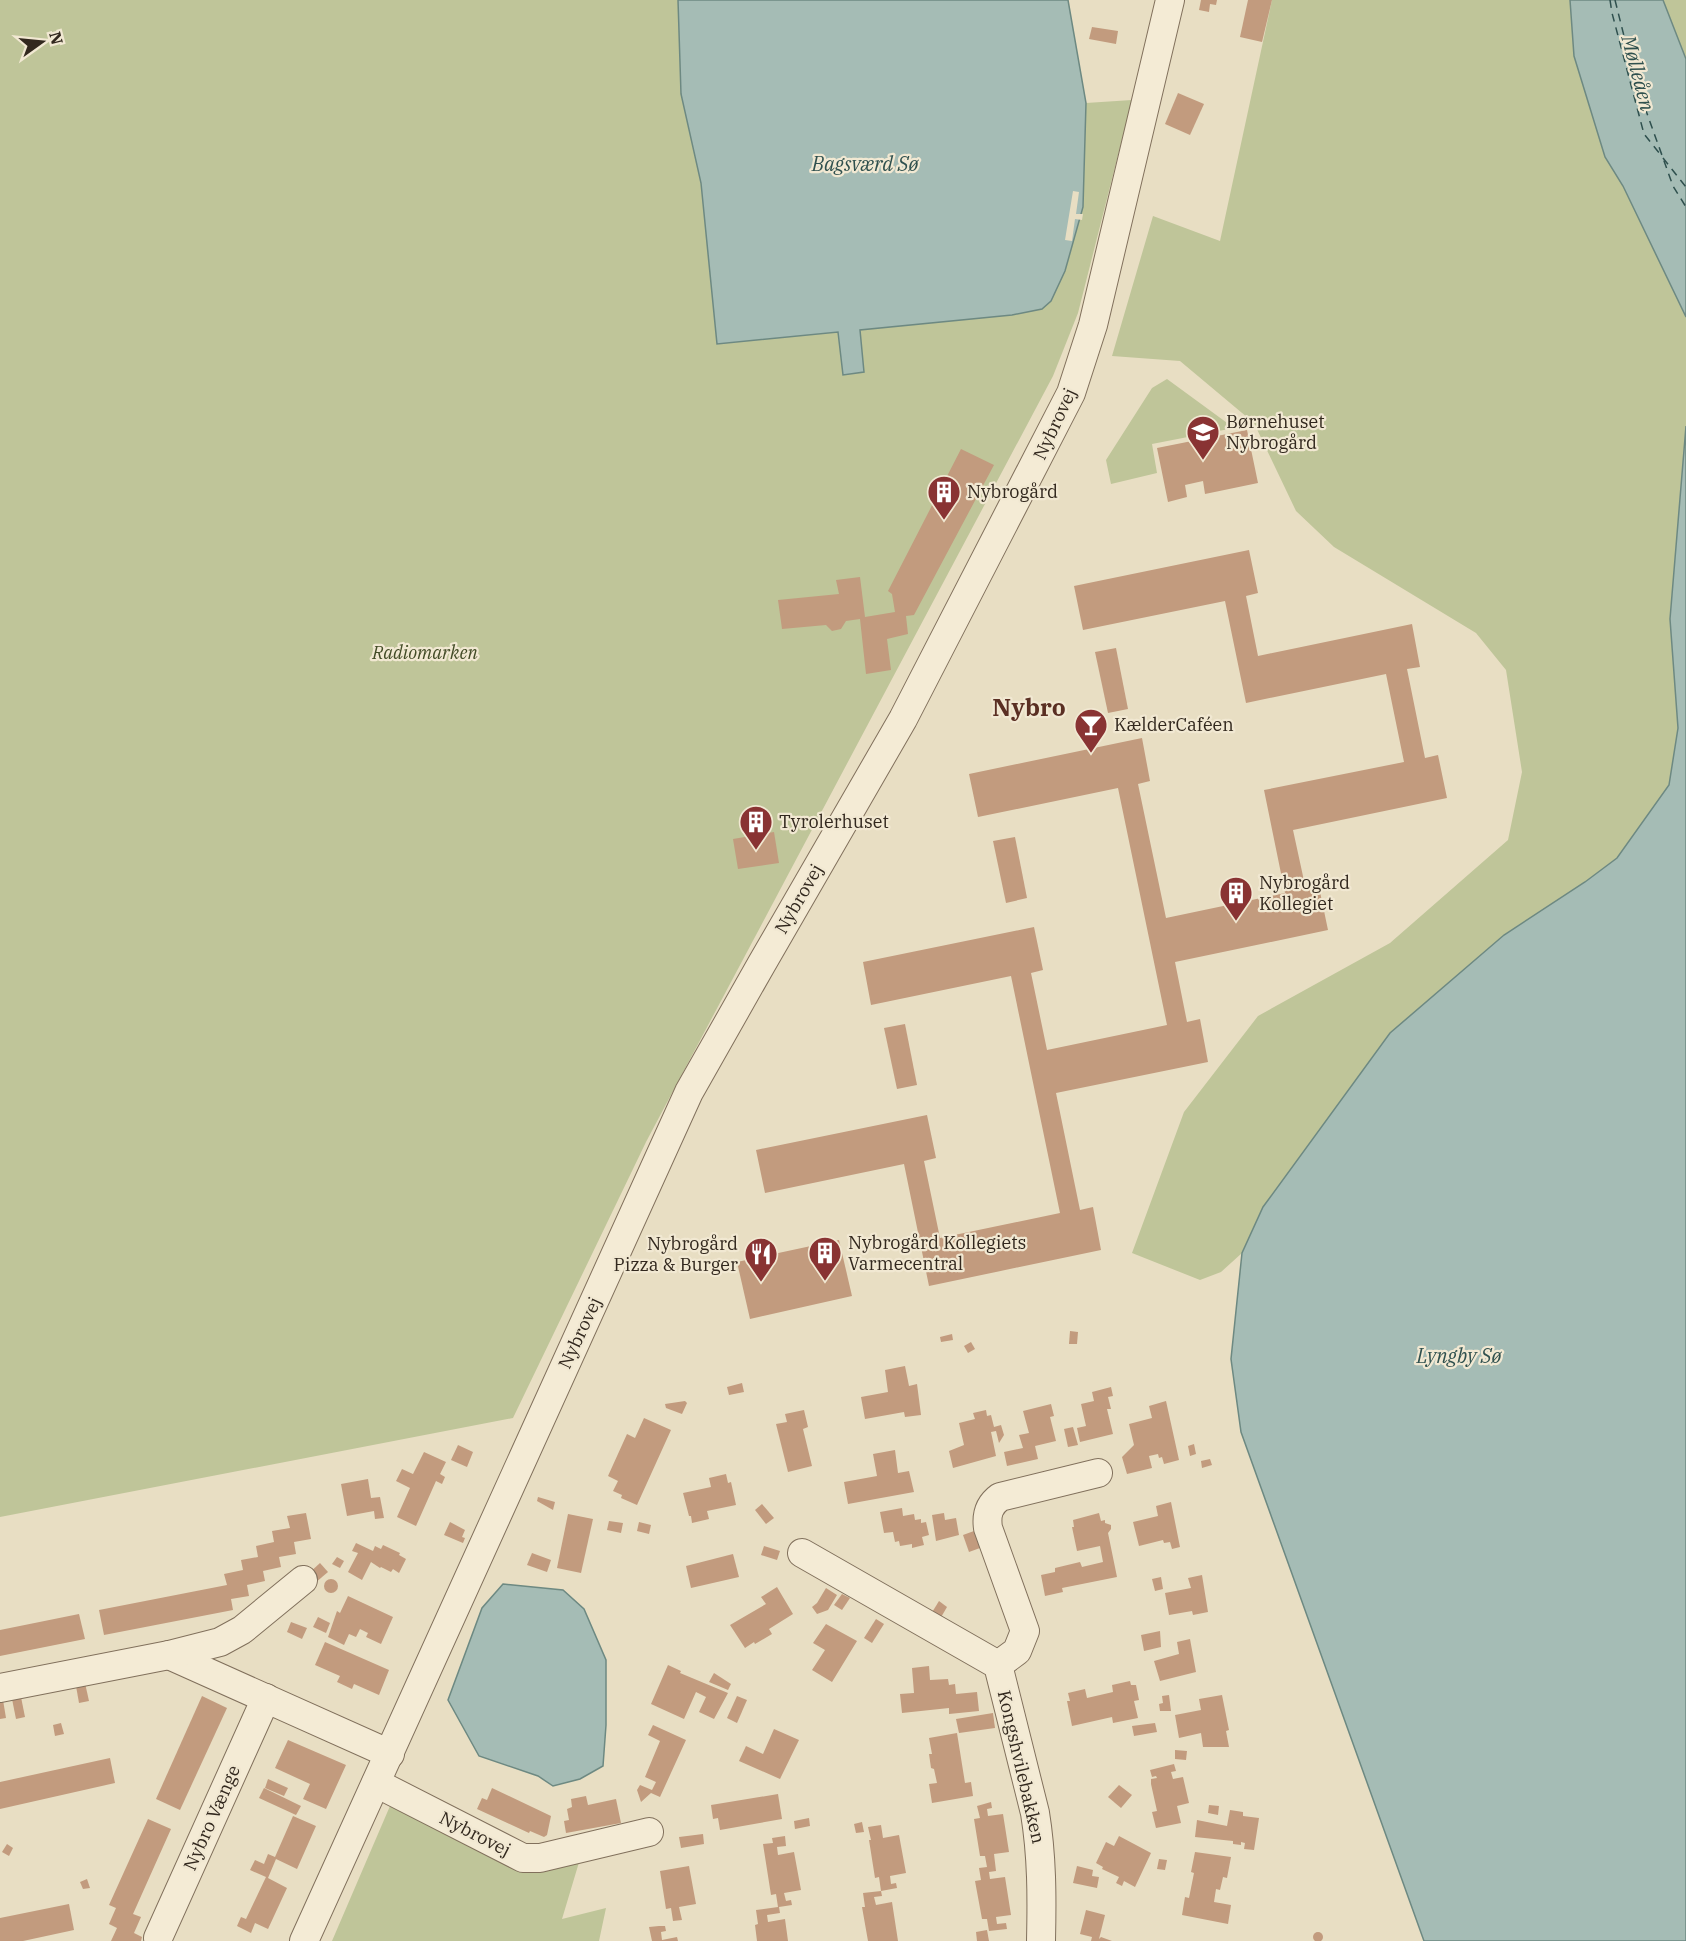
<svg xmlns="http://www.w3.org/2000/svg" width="1686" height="1941" font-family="'IBM Plex Serif',serif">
<rect width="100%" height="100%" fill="#e8dec3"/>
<g fill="#bfc599">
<path d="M0,0H678L681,94L701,183L717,344L838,332L843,375L864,372L860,330L1012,315L1083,208L1086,103L1132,100L1078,313L1053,376L646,1142L513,1418L0,1517Z"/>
<path d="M1272,0H1570L1574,56L1605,157L1623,186L1686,317V426L1670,619L1678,728L1669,785L1617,858L1585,882L1504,935L1390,1033L1263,1207L1242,1253L1221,1272L1200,1280L1132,1253L1184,1112L1258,1016L1390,943L1508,840L1522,772L1506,670L1476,633L1334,547L1296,511L1254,423L1180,361L1112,356L1153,216L1220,241Z"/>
<path d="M1663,0H1686V59Z"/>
<path d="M1167,379L1234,428L1152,444L1157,473L1111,484L1106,460L1152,388Z"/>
<path d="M390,1806L580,1859L562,1919L606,1908L599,1941H332Z"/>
</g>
<g fill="#a5bcb5" stroke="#6d8982" stroke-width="1.5">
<path d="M678,0H1068L1086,103L1083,207L1065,271L1051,301L1042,309L1012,315L860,330L864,372L843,375L838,332L717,344L701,183L681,94Z"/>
<path d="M1570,0H1663L1686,59V317L1623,186L1605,157L1574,56Z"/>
<path d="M1686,426V1941H1424L1241,1432L1231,1359L1242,1253L1263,1207L1390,1033L1504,935L1585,882L1617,858L1669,785L1678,728L1670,619Z"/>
<path d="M503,1584L563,1590L584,1609L606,1660V1725L603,1766L580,1779L553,1786L538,1776L479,1756L448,1700L482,1608Z"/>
</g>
<path fill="#e8dec3" d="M1073,191L1079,192L1076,214H1083L1082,220L1075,219L1072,241L1065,240Z"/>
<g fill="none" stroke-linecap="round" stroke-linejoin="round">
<g stroke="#2f504e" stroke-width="1.5" stroke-dasharray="8 6" stroke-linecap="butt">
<path d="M1610,0L1612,13L1644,134L1660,154"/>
<path d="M1615,0L1635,80L1673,186L1686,207"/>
<path d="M1663,158L1686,187"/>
</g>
</g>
<g fill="#c29b7e">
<path d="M1201,0H1217L1216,5L1210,4L1209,12L1199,10Z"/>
<path d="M1248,0H1272L1262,42L1240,37Z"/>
<path d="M1092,27L1118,31L1116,44L1089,39Z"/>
<path d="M1178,93L1204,104L1190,135L1165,124Z"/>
<path d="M1247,430L1258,483L1205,494L1203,481L1185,485L1187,497L1168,502L1157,448Z"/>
<path d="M961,449L994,465L914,615L906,616L908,634L887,639L891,670L866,674L860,619L846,621L841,629L832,631L826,625L782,629L778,600L839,594L836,580L860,577L865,617L895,612L892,594L888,591Z"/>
<path d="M1249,550L1258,593L1246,596L1258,656L1412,624L1420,667L1407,669L1425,758L1438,755L1447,798L1293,830L1306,890L1319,887L1328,930L1175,962L1187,1022L1200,1019L1208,1062L1056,1093L1080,1210L1093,1207L1101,1250L929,1286L904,1164L765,1193L756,1150L927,1115L936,1158L924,1161L940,1238L1060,1213L1011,976L871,1005L863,962L1034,927L1043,970L1031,973L1047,1050L1167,1025L1118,788L978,817L969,774L1142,738L1150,781L1138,784L1166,918L1285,893L1264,790L1404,762L1386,674L1246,703L1225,601L1083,630L1074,586Z"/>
<path d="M1116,648L1128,709L1108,713L1095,652Z"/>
<path d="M774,832L779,863L738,869L733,839Z"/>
<path d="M1015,837L1027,898L1006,903L993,841Z"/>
<path d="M905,1024L917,1085L897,1089L884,1028Z"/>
<path d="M839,1240L852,1296L750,1319L737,1262Z"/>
<path d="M1070,1331L1078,1332L1077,1344H1069Z"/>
<path d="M952,1334L953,1340L941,1342L940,1337Z"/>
<path d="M971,1342L975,1349L968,1353L964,1346Z"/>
<path d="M905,1366L909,1386L917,1384L921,1415L905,1417L904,1412L865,1419L861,1397L888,1392L885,1370Z"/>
<path d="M742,1383L744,1392L729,1395L727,1387Z"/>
<path d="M1111,1387L1113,1396L1108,1397L1111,1409H1107L1113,1434L1080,1442L1077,1428L1086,1426L1081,1404L1094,1401L1092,1392Z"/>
<path d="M685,1401L687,1403L682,1414L666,1408L665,1404Z"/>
<path d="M1166,1401L1179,1460L1164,1464L1162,1457L1159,1458L1158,1454L1149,1456L1152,1468L1127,1474L1122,1457L1134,1445L1129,1424L1152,1418L1149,1406Z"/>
<path d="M1051,1404L1054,1416L1050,1417L1056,1441L1035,1446L1038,1459L1007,1466L1004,1452L1023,1448L1019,1435L1029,1433L1023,1411Z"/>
<path d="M804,1410L808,1427L803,1429L812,1466L788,1472L776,1424L787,1422L785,1414Z"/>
<path d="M986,1410L987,1416L991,1415L994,1427L1001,1425L1004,1435L999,1443L996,1431L991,1432L996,1456L953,1468L949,1451L964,1445L959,1423L975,1419L973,1413Z"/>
<path d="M644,1418L671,1430L637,1505L621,1498L622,1495L613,1491L618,1481L608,1476L627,1434L635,1438Z"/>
<path d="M1073,1427L1078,1445L1068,1447L1064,1429Z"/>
<path d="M1194,1444L1196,1454L1190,1456L1188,1446Z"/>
<path d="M458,1445L473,1452L467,1467L451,1460Z"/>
<path d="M895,1450L898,1473L909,1471L914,1492L848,1504L844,1482L877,1476L873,1454Z"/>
<path d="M424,1452L446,1462L440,1474L445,1477L442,1484L436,1481L416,1526L397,1517L410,1488L396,1481L402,1469L413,1474Z"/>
<path d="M1210,1459L1212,1465L1202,1468L1201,1461Z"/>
<path d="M726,1474L728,1483L731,1482L736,1505L707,1511L709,1519L692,1523L691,1516H689L683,1493L711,1487L709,1478Z"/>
<path d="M368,1479L371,1498L380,1497L384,1518L375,1519L374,1511L347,1516L341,1484Z"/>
<path d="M538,1497L555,1502L553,1510L537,1501Z"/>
<path d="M1171,1502L1180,1547L1172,1549L1170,1542L1164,1543L1163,1540L1139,1546L1133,1522L1158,1516L1156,1506Z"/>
<path d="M762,1504L774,1518L766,1524L755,1510Z"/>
<path d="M902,1508L903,1516L914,1514L915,1520L921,1519V1523L926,1522L929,1535L922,1537L924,1545L912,1548V1544L900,1546L899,1541L895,1542L893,1532L884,1533L880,1512Z"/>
<path d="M306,1513L311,1539L294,1542L296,1554L279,1557L281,1567L263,1571L265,1581L247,1585L249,1596L231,1599L233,1610L104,1635L99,1610L227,1585L224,1574L243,1570L241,1560L258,1557L256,1546L274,1542L272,1531L290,1528L287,1516Z"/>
<path d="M944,1513L945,1520L956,1518L959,1535L936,1541L932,1515Z"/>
<path d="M1099,1513L1101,1521L1105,1520V1523L1111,1525V1529L1108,1533L1117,1577L1062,1588L1063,1592L1045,1596L1041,1575L1055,1572V1568L1080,1562L1082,1567L1103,1562L1100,1546L1077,1551L1072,1527H1074L1073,1520Z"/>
<path d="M568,1514L593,1519L581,1573L557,1568Z"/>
<path d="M609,1521L623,1523L621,1533L607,1530Z"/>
<path d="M450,1522L465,1530L462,1537L465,1538L463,1543L444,1535Z"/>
<path d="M639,1522L651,1525L649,1534L637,1531Z"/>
<path d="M974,1531L980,1548L969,1552L963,1535Z"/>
<path d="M356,1543L373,1551L375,1546L381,1549L383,1545L400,1553L399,1555L406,1559L399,1573L393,1569L391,1572L381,1567L380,1568L371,1562L362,1580L348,1572L358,1553L352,1551Z"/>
<path d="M764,1546L780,1551L777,1560L761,1555Z"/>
<path d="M532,1553L551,1560L547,1572L527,1565Z"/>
<path d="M733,1554L739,1577L691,1588L686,1566Z"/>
<path d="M337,1557L344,1561L340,1568L332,1564Z"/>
<path d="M320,1563L328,1572L315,1583L307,1575Z"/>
<path d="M1202,1575L1208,1612L1193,1615L1192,1611L1169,1615L1165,1593L1191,1588L1188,1578Z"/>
<path d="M1161,1577L1163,1589L1155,1591L1152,1579Z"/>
<circle cx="331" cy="1586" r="7"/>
<path d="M777,1587L793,1614L769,1629L772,1634L755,1644L754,1642L745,1648L730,1625L766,1604L761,1597Z"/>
<path d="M826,1588L837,1595L828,1610L817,1614L812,1607L817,1603Z"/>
<path d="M842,1594L850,1598L842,1610L834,1605Z"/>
<path d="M348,1596L393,1617L381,1644L366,1637L368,1633L360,1629L356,1637L349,1634L344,1645L328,1637L337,1611L340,1613Z"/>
<path d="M939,1601L947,1607L940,1619L931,1614Z"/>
<path d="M79,1614L85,1639L0,1656V1630Z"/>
<path d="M318,1617L330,1623L326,1633L313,1627Z"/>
<path d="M876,1619L884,1624L872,1643L864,1638Z"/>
<path d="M291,1622L307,1628L302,1639L287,1632Z"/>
<path d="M826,1624L857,1641L832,1682L812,1670L825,1650L813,1643Z"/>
<path d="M1160,1631L1161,1647L1144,1651L1141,1635Z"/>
<path d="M1190,1639L1196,1672L1160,1681L1154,1661L1179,1654L1177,1642Z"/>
<path d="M325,1642L389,1670L379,1695L354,1684L352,1689L337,1682L340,1676L315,1665Z"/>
<path d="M668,1665L681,1671L680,1673L728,1693L714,1719L699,1712L706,1697L696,1692L684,1719L651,1704Z"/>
<path d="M929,1666L930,1680L948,1679L949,1685L955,1684L956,1694L977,1692L979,1711L949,1714V1708L902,1713L900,1694L914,1693L912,1668Z"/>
<path d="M714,1673L731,1684L728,1690L709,1682Z"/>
<path d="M1130,1681L1131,1685H1136L1139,1700L1134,1701L1138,1718L1113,1723L1112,1717L1072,1726L1067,1701H1070L1068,1693L1085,1689L1087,1698L1113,1692L1112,1685Z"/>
<path d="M85,1683L89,1701L79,1703L76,1686Z"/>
<path d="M1169,1695L1171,1711H1160L1159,1704L1163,1703L1162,1696Z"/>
<path d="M1222,1695L1229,1730L1226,1731L1229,1747H1203L1201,1733L1179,1738L1175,1715L1201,1710L1199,1699Z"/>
<path d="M202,1696L227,1708L180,1810L156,1799Z"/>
<path d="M737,1696L747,1700L737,1723L727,1718Z"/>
<path d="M21,1697L25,1717L16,1719L12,1699Z"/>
<path d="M3,1700L6,1718L0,1719V1701Z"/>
<path d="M993,1713L995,1728L959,1733L956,1719Z"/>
<path d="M61,1723L64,1734L55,1736L53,1725Z"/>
<path d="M1155,1723L1157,1732L1134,1736L1132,1726Z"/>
<path d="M653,1725L686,1740L660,1797L651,1793L641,1802L637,1790L640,1785L652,1790L656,1782L645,1777L660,1741L648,1735Z"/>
<path d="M774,1729L799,1740L780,1779L739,1761L746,1746L763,1754Z"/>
<path d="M957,1733L965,1783L971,1782L973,1796L932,1803L929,1784L937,1783L934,1769L931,1768L929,1754H932L929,1738Z"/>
<path d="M288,1740L346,1765L326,1809L303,1799L310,1784L275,1768Z"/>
<path d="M1175,1750L1187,1751L1186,1760L1175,1759Z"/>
<path d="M110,1758L115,1783L0,1809V1782Z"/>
<path d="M1174,1764L1176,1771L1171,1772L1173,1779L1183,1777L1189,1803L1177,1806L1181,1823L1156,1828L1152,1812L1157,1811L1151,1784V1779L1157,1778L1156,1776L1152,1777L1150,1770Z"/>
<path d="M268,1779L288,1788L284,1796L265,1788Z"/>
<path d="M1119,1785L1132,1795L1121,1808L1108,1797Z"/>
<path d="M264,1788L301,1806L296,1815L259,1798Z"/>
<path d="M492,1788L551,1816L547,1835L544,1837L530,1831L529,1833L477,1809L482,1798L487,1800Z"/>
<path d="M778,1794L782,1819L720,1830L718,1818L713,1819L711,1805Z"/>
<path d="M586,1796L588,1805L616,1799L621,1823L566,1833L564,1821L569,1820L567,1809L572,1807L571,1799Z"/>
<path d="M991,1802L992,1808L987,1809L988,1816L1003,1814L1009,1852L994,1854L996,1871L989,1872L990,1879L1005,1877L1011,1915L996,1917L997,1924L1006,1923L1007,1929L989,1931L987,1919H982L975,1881L981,1880L979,1868L987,1867L985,1856H980L974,1819L980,1818L977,1806Z"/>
<path d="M1209,1805L1219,1806L1218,1815L1208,1813Z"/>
<path d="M1230,1810L1243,1812V1816L1259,1818L1254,1850L1244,1849L1245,1843L1241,1842V1845L1233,1844V1841L1195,1837L1197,1820L1227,1826Z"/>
<path d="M293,1816L316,1826L297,1869L276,1859L268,1878L287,1888L268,1929L255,1923L251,1933L237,1926L241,1917L246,1919L266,1877L250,1870L255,1860L264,1864L268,1854L275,1857Z"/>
<path d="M809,1818L810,1826L795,1829L794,1821Z"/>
<path d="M148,1819L171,1829L133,1914L141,1917L134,1933L142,1937L141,1941H111L117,1928L109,1924L116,1908L109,1905Z"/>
<path d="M862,1822L864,1832L856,1833L854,1824Z"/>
<path d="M881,1825L883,1838L899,1835L906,1873L890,1876L891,1884L896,1883L897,1888L881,1891L879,1877L875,1878L869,1840H871L868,1827Z"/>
<path d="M703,1834L704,1844L681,1848L679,1837Z"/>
<path d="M785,1836L786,1846L777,1847L778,1855L794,1852L801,1890L784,1893L786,1901L791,1900L792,1905L779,1907L780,1913L767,1915L768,1922L785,1919L788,1941H757L755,1925L758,1924L756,1910L778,1907L776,1894L771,1895L763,1844L773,1843L772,1838Z"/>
<path d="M1119,1836L1151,1853L1135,1887L1124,1881L1122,1886L1116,1883L1119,1877L1102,1869L1103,1867L1096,1863L1106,1842L1114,1846Z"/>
<path d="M7,1844L13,1848L9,1856L2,1852Z"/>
<path d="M1195,1852L1231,1857L1227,1878L1223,1877L1220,1890L1216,1889L1214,1902L1231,1905L1228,1924L1182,1915L1185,1897L1189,1898L1194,1873L1191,1872Z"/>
<path d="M1159,1859L1167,1860L1165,1870L1157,1869Z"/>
<path d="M689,1866L696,1904L679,1907L682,1920L673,1921L671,1908L666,1909L660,1871Z"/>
<path d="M1077,1866L1093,1870L1092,1876L1099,1877L1097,1888L1073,1883Z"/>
<path d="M87,1879L90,1888L83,1889L80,1882Z"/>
<path d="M881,1891L882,1896L874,1897L876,1905L892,1902L898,1941H868L862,1907H865L863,1893Z"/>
<path d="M69,1904L74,1930L23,1941H0V1918Z"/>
<path d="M1086,1910L1105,1915L1099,1939L1101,1937L1112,1941H1091L1092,1937L1080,1934Z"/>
<path d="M659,1926H665L666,1931L661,1932L662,1940L677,1937L678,1941H652L649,1927Z"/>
<path d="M987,1930L989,1941H977L976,1932Z"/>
<circle cx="1318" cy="1937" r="5"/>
</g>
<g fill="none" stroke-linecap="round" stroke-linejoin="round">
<g stroke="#81705c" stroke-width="30">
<g id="minor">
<path d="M802,1553L998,1665L1035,1813C1042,1856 1042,1897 1041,1941"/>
<path d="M169,1655L390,1754"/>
<path d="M998,1665L1017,1651L1025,1631L988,1528C986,1514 989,1505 1000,1497L1098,1473"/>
<path d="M0,1688L169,1655L220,1642L242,1630L303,1580"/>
<path d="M376,1783L523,1858H540L649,1832"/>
<path d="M158,1938L266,1698"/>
<path d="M304,1941L689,1092L761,965L903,719L1071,393L1093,325L1170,0"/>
</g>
</g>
<use href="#minor" stroke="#f4ebd5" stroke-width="28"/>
</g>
<defs>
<g id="school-pin" transform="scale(1.725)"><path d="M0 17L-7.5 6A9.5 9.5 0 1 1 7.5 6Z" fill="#893333" stroke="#f1e8d2"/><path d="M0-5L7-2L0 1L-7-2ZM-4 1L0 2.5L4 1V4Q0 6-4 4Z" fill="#fff"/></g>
<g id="building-pin" transform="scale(1.725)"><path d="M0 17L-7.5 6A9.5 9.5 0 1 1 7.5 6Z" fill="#893333" stroke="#f1e8d2"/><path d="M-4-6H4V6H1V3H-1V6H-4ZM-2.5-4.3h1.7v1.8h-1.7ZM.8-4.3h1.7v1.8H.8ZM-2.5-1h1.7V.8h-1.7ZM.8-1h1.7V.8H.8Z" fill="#fff"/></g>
<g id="bar-pin" transform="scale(1.725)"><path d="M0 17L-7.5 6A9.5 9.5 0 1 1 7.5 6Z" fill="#893333" stroke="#f1e8d2"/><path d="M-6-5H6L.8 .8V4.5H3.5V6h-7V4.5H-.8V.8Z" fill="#fff"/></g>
<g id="restaurant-pin" transform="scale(1.725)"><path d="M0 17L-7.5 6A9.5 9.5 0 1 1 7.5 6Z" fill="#893333" stroke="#f1e8d2"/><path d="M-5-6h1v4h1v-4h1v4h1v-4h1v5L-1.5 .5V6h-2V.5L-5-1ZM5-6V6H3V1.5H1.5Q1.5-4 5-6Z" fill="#fff"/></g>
</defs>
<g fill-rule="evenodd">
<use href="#school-pin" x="1203" y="432"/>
<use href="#building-pin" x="944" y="492"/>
<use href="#bar-pin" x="1091" y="725"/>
<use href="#building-pin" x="756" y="822"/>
<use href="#building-pin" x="1236" y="893"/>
<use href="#building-pin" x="825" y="1253"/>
<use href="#restaurant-pin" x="761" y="1254"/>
</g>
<g text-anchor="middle" stroke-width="4.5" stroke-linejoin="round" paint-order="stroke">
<g font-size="18" fill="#32281e" stroke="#f1e8d2" text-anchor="start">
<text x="1226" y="428">Børnehuset<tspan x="1226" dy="21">Nybrogård</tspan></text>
<text x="967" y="498">Nybrogård</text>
<text x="1114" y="731">KælderCaféen</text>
<text x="779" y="828">Tyrolerhuset</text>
<text x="1259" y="889">Nybrogård<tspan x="1259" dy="21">Kollegiet</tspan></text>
<text x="848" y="1249">Nybrogård Kollegiets<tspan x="848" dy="21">Varmecentral</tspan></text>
<text x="738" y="1250" text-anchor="end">Nybrogård<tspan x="738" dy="21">Pizza &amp; Burger</tspan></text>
</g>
<g font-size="18" fill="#32281e" stroke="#f1e8d2">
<text transform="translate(1055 424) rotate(-65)" y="6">Nybrovej</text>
<text transform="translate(799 899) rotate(-60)" y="6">Nybrovej</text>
<text transform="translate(580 1333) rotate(-65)" y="6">Nybrovej</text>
<text transform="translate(1021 1767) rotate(77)" y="6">Kongshvilebakken</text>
<text transform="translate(212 1818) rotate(-66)" y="6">Nybro Vænge</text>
<text transform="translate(475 1834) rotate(27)" y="6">Nybrovej</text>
</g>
<g font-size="18" font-style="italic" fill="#434c27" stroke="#f1e8d2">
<text x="425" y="659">Radiomarken</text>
</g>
<g font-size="20" font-style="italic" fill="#2f504e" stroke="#f1e8d2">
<text transform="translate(1638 73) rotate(75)" y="7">Mølleåen</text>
<text x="865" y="171">Bagsværd Sø</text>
<text x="1459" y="1363">Lyngby Sø</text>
</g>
<g font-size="24" font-weight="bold" fill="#5a2f23" stroke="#f1e8d2">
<text x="1029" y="716">Nybro</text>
</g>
</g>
<g transform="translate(42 42) rotate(75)" stroke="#f1e8d2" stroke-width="4.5" paint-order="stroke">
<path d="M0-4.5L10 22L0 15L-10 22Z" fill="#32281e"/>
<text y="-9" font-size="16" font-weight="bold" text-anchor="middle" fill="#32281e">N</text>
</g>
</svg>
